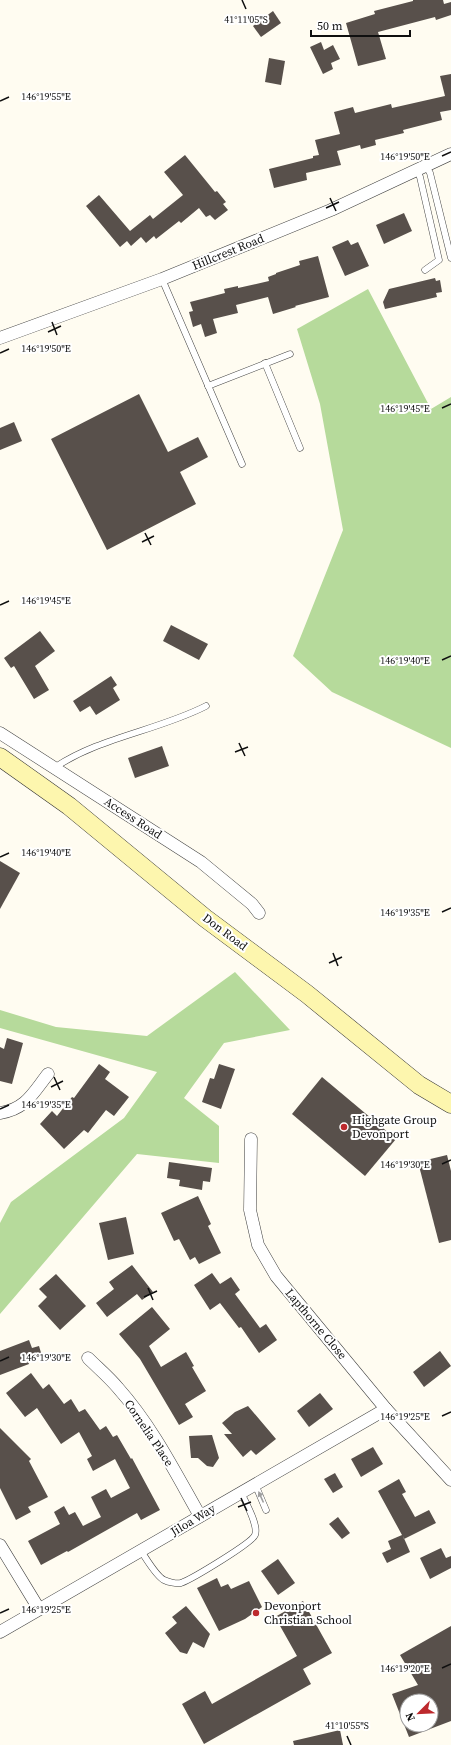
<svg xmlns="http://www.w3.org/2000/svg" width="451" height="1745" font-family="'Source Serif 4',serif">
<rect width="100%" height="100%" fill="#fffcf1"/>
<g fill="#b6da9b">
<path d="M368,289L431,409L451,397V748L332,692L293,656L343,530L320,404L297,329Z"/>
<path d="M235,972L290,1030L224,1043L184,1098L219,1126V1163L137,1154L0,1314V1223L11,1202L124,1118L157,1072L0,1028V1010L56,1027L147,1036Z"/>
</g>
<g fill="#58504b" fill-rule="evenodd">
<path d="M413,0H443L444,4L451,2V15L436,20L435,17L378,32L386,59L358,66L346,23L375,14L374,11L413,1Z"/>
<path d="M273,11L281,23L261,37L253,26Z"/>
<path d="M321,42L324,50L333,45L340,59L331,63L333,69L323,74L310,47Z"/>
<path d="M269,58L285,61L281,85L265,82Z"/>
<path d="M451,74V110L440,112L442,120L403,130L404,133L375,140L376,145L361,149L360,145L337,151L341,165L306,173L307,180L274,188L269,169L313,158V156L319,155L315,140L340,134L334,112L353,107L355,113L391,104L392,108L445,96L440,76Z"/>
<path d="M185,155L211,187L215,192L217,191L226,202L223,204L228,210L215,220L210,215L206,217L199,208L181,223L179,221L156,239L154,236L146,243L141,237L131,246L127,241L120,247L86,206L99,195L130,231L150,215L153,219L183,195L164,172Z"/>
<path d="M404,213L412,231L384,244L376,225Z"/>
<path d="M348,240L351,245L358,242L369,266L345,276L332,247Z"/>
<path d="M318,256L329,297L295,306L296,307L273,314L268,297L236,305L238,313L213,319L217,333L205,337L201,324L193,327L189,312L193,311L190,302L225,293L224,289L238,286V288L269,281L268,277L276,274V273L300,265L299,261Z"/>
<path d="M435,278L436,281L440,280L442,292L436,293L437,297L385,309L383,302L389,289Z"/>
<path d="M139,394L168,452L198,437L208,457L180,472L196,504L107,550L51,439Z"/>
<path d="M14,422L22,441L0,450V428Z"/>
<path d="M171,625L208,644L199,660L163,641Z"/>
<path d="M40,631L55,651L35,666L49,690L34,699L14,666L11,668L4,658Z"/>
<path d="M111,676L117,685L113,688L120,700L96,715L90,706L80,712L73,701Z"/>
<path d="M162,746L169,766L135,778L128,758Z"/>
<path d="M0,861L20,873L0,909Z"/>
<path d="M7,1038L23,1043L12,1084L0,1081V1047L4,1049Z"/>
<path d="M99,1064L110,1072L105,1079L129,1097L114,1116L106,1110L88,1133L84,1130L64,1149L40,1124L52,1111L57,1116L72,1097L74,1098Z"/>
<path d="M219,1064L235,1069L221,1109L202,1102L210,1078L214,1079Z"/>
<path d="M322,1077L396,1139L365,1176L292,1114Z"/>
<path d="M447,1155L451,1171V1240L439,1243L418,1162Z"/>
<path d="M169,1162L212,1168L210,1182L203,1181L202,1190L179,1186L180,1180L167,1178Z"/>
<path d="M198,1196L211,1224L208,1226L221,1253L199,1264L195,1257L190,1260L179,1239L174,1241L161,1213Z"/>
<path d="M126,1217L134,1254L108,1260L99,1223Z"/>
<path d="M132,1265L153,1292L142,1300L137,1294L107,1317L96,1303L114,1289L109,1282Z"/>
<path d="M212,1273L220,1284L231,1277L240,1290L235,1294L260,1328L266,1324L277,1340L259,1353L241,1327L239,1328L220,1303L210,1310L194,1285Z"/>
<path d="M56,1274L86,1306L60,1330L38,1306L47,1297L39,1289Z"/>
<path d="M152,1307L170,1329L149,1346L161,1367L186,1352L194,1366L192,1367L206,1391L185,1404L193,1417L179,1425L140,1359L119,1334Z"/>
<path d="M29,1340L32,1348L39,1346L42,1356L28,1361L29,1364L0,1375V1351Z"/>
<path d="M440,1351L451,1366L424,1387L413,1372Z"/>
<path d="M31,1373L43,1389L49,1384L64,1404L71,1399L79,1412L85,1409L100,1430L106,1426L113,1437L117,1435L131,1459L132,1458L160,1510L141,1520L137,1513L68,1552L67,1551L41,1565L28,1541L60,1524L54,1512L64,1506L69,1515L75,1512L83,1526L101,1517L91,1497L106,1489L111,1498L130,1488L115,1459L93,1471L87,1459L92,1456L79,1432L61,1444L37,1408L25,1417L6,1393Z"/>
<path d="M320,1393L333,1409L309,1427L297,1411Z"/>
<path d="M248,1406L276,1439L256,1455L251,1450L243,1457L224,1434H232L222,1423L235,1412Z"/>
<path d="M0,1428L31,1459L29,1461L48,1497L28,1507L31,1512L16,1520L0,1488Z"/>
<path d="M212,1435L219,1458L213,1467L207,1466L198,1458H191L189,1436Z"/>
<path d="M373,1447L383,1464L361,1477L351,1459Z"/>
<path d="M335,1473L343,1487L333,1493L324,1479Z"/>
<path d="M399,1479L406,1492L402,1494L415,1517L429,1510L436,1523L404,1539L403,1536L410,1552L387,1563L382,1553L391,1549L388,1541L402,1535L378,1491Z"/>
<path d="M338,1517L350,1533L342,1539L329,1524Z"/>
<path d="M441,1548L446,1558L451,1556V1568L430,1579L420,1558Z"/>
<path d="M278,1559L295,1583L278,1595L261,1571Z"/>
<path d="M217,1578L221,1587L228,1584L231,1589L249,1581L262,1607L245,1619L219,1631L197,1588Z"/>
<path d="M303,1601L332,1653L303,1669L311,1684L204,1744L182,1704L205,1691L212,1704L297,1656L275,1617Z"/>
<path d="M186,1606L210,1634L204,1648L193,1642L187,1654L180,1652L165,1633L177,1623L172,1617Z"/>
<path d="M451,1626V1721L409,1737L392,1694L418,1685L400,1655ZM407,1701H431V1725H407Z"/>
<path d="M340,1730L343,1745H294L293,1741Z"/>
</g>
<g fill="none" stroke-linecap="round" stroke-linejoin="round">
<g stroke="#424242" stroke-width="7">
<g id="lane">
<path d="M426,166L430,173L451,258"/>
<path d="M417,170L420,177L439,260L425,270"/>
<path d="M162,279L242,464"/>
<path d="M265,363L300,448"/>
<path d="M208,386L290,354"/>
<path d="M54,768C100,737 157,731 206,706"/>
<path d="M255,1484L266,1510"/>
<path d="M141,1551C146,1558 156,1576 164,1580C168,1582 176,1584 181,1583C192,1579 252,1543 255,1535C259,1525 245,1502 241,1492"/>
</g>
</g>
<g stroke="#424242" stroke-width="13">
<g id="street">
<path d="M0,338L162,279L331,210L451,154"/>
<path d="M0,733L201,862L252,904L259,913"/>
<path d="M0,1113C26,1109 33,1093 48,1074"/>
<path d="M251,1139L250,1210L258,1245L276,1276L386,1409L451,1480"/>
<path d="M88,1358C98,1368 109,1377 118,1388C152,1426 175,1472 200,1516"/>
<path d="M0,1545L39,1609"/>
<path d="M0,1632L386,1409"/>
</g>
</g>
<g stroke="#313131" stroke-width="19">
<path id="secondary" d="M0,757L69,806L205,918L307,994L419,1085L451,1104"/>
</g>
<use href="#lane" stroke="#fff" stroke-width="6"/>
<use href="#street" stroke="#fff" stroke-width="12"/>
<use href="#secondary" stroke="#fdf6ae" stroke-width="18"/>
</g>
<defs><path id="oneway-solid" d="M-6-.8H1V-3.2L6.5 0L1 3.2V.8H-6Z"/></defs>
<use fill="#9f9f9f" href="#oneway-solid" transform="translate(261 1497) rotate(-114)"/>
<path fill="none" stroke="#0f0f0f" stroke-width="1.5" d="M242,0L246,9M0,101L9,97M442,156L451,152M330,198L336,211M326,208L339,202M52,322L57,335M48,332L61,326M0,353L9,349M442,408L451,404M145,533L151,545M142,542L154,536M0,605L9,601M442,660L451,656M239,743L245,756M235,752L248,747M0,857L9,853M442,912L451,908M333,953L338,966M329,963L342,957M54,1077L60,1090M51,1087L63,1081M0,1109L9,1105M442,1164L451,1160M148,1288L153,1300M144,1297L157,1291M0,1361L9,1357M442,1416L451,1412M241,1498L247,1511M238,1507L251,1502M0,1613L9,1609M442,1668L451,1664M347,1736L351,1745"/>
<g fill="#bd292d" stroke="#fff" stroke-width="1.5">
<circle cx="344" cy="1127" r="4"/>
<circle cx="256" cy="1613" r="4"/>
</g>
<g text-anchor="middle" stroke-width="4" stroke-linejoin="round" paint-order="stroke">
<g font-size="12" fill="#0f0f0f" stroke="#fff">
<text transform="translate(228 252) rotate(-22)" y="4">Hillcrest Road</text>
<text transform="translate(133 818) rotate(33)" y="4">Access Road</text>
<text transform="translate(225 932) rotate(37)" y="4">Don Road</text>
<text transform="translate(316 1324) rotate(50)" y="4">Lapthorne Close</text>
<text transform="translate(149 1433) rotate(56)" y="4">Cornelia Place</text>
<text transform="translate(193 1520) rotate(-31)" y="4">Jiloa Way</text>
</g>
<g font-size="12" fill="#0f0f0f" stroke="#fff" text-anchor="start">
<text x="352" y="1124">Highgate Group<tspan x="352" dy="14">Devonport</tspan></text>
<text x="264" y="1610">Devonport<tspan x="264" dy="14">Christian School</tspan></text>
</g>
</g>
<g font-size="10" text-anchor="middle" fill="#0f0f0f" stroke="#fff" stroke-width="4" stroke-linejoin="round" paint-order="stroke">
<text x="246" y="23">41°11'05"S</text>
<text x="46" y="100">146°19'55"E</text>
<text x="405" y="160">146°19'50"E</text>
<text x="46" y="352">146°19'50"E</text>
<text x="405" y="412">146°19'45"E</text>
<text x="46" y="604">146°19'45"E</text>
<text x="405" y="664">146°19'40"E</text>
<text x="46" y="856">146°19'40"E</text>
<text x="405" y="916">146°19'35"E</text>
<text x="46" y="1108">146°19'35"E</text>
<text x="405" y="1168">146°19'30"E</text>
<text x="46" y="1361">146°19'30"E</text>
<text x="405" y="1420">146°19'25"E</text>
<text x="46" y="1613">146°19'25"E</text>
<text x="405" y="1672">146°19'20"E</text>
<text x="347" y="1729">41°10'55"S</text>
</g>
<g transform="translate(419 1713) rotate(246)"><circle r="19" fill="#ffffff" stroke="#9f9f9f"/>
<path d="M0-3L7 15L0 10L-7 15Z" fill="#bd292d"/>
<text y="-6" font-size="11" font-weight="bold" text-anchor="middle" fill="#0f0f0f">N</text>
</g>
<path d="M311 30v6h99v-6" fill="none" stroke="#0f0f0f" stroke-width="2"/>
<text x="317" y="30" font-size="12" fill="#0f0f0f" stroke="#ffffff" stroke-width="3" paint-order="stroke">50 m</text>
</svg>
